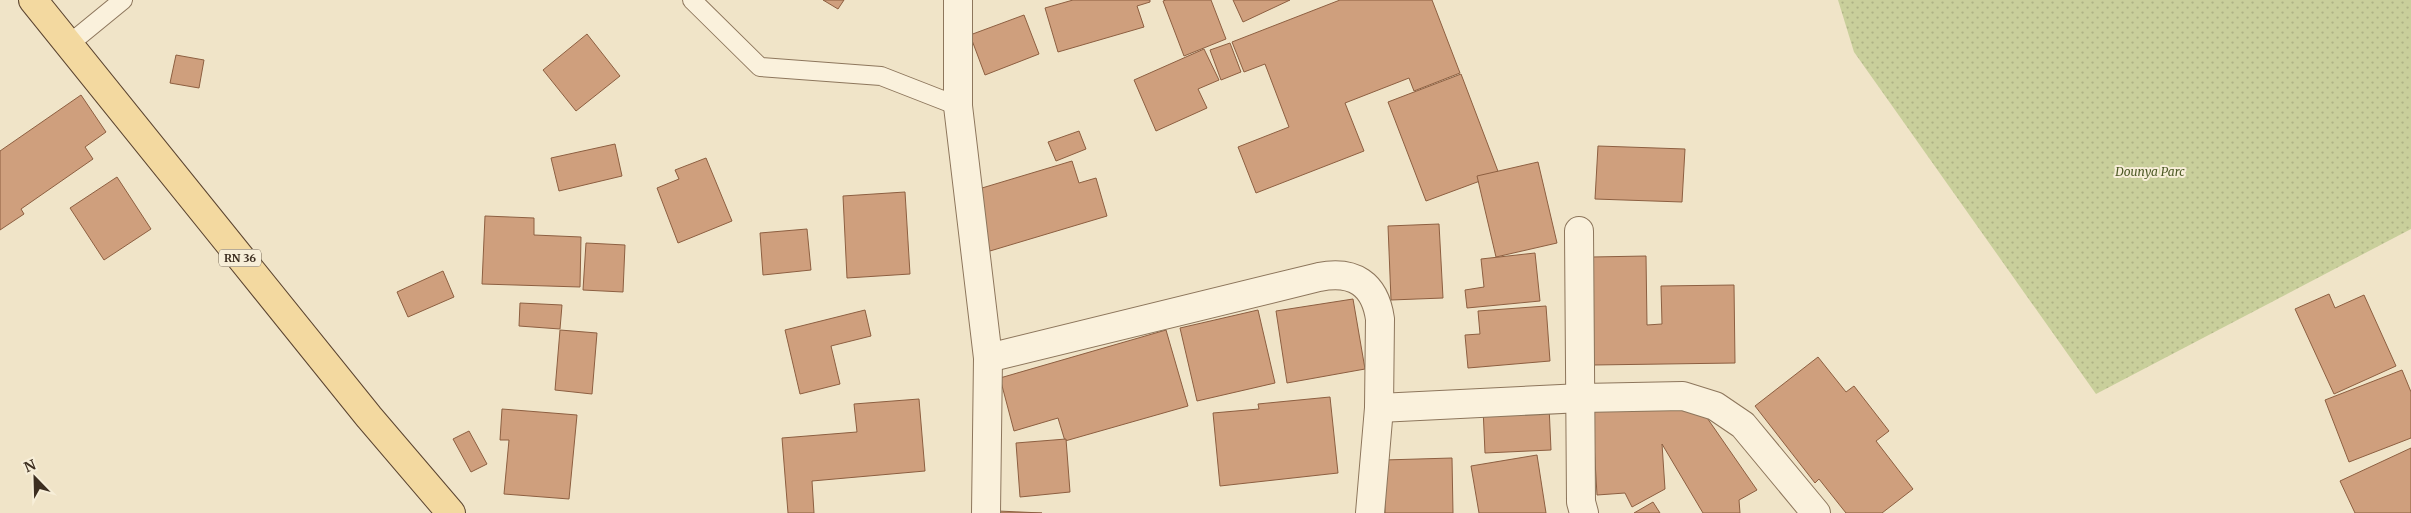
<svg xmlns="http://www.w3.org/2000/svg" width="2411" height="513" font-family="Merriweather,serif">
<defs>
<pattern id="park-dots" width="8" height="8" patternUnits="userSpaceOnUse" patternTransform="scale(1.25)"><rect width="8" height="8" fill="#c9cf9b"/><path d="M2 2h.1M6 6h.1" fill="none" stroke="#aeb285" stroke-width="1.8" stroke-linecap="round"/></pattern>
</defs>
<rect width="100%" height="100%" fill="#f0e4c8"/>
<path fill="url(#park-dots)" d="M1838,0H2411V229L2096,394L1854,52Z"/>
<g fill="#cf9f7d" stroke="#8d5f41">
<path d="M823,0H844L838,9Z"/>
<path d="M1073,0H1150V2L1137,6L1144,27L1058,52L1045,8Z"/>
<path d="M1166,0H1211L1226,39L1184,56L1163,1Z"/>
<path d="M1233,0H1290L1243,22Z"/>
<path d="M1340,0H1432L1460,73L1414,91L1409,78L1345,103L1364,151L1256,193L1238,147L1289,127L1265,64L1244,72L1232,42Z"/>
<path d="M1024,15L1039,54L985,75L970,35Z"/>
<path d="M587,34L620,76L576,111L543,70Z"/>
<path d="M1230,43L1241,72L1221,80L1210,50Z"/>
<path d="M1204,49L1219,80L1198,89L1207,108L1156,131L1134,80Z"/>
<path d="M176,55L204,60L199,88L170,83Z"/>
<path d="M1461,74L1499,174L1426,201L1388,102Z"/>
<path d="M81,95L106,132L85,147L93,159L21,209L24,214L0,230V151Z"/>
<path d="M1079,131L1086,149L1056,161L1048,142Z"/>
<path d="M615,144L622,176L559,191L551,158Z"/>
<path d="M1598,146L1685,149L1682,202L1595,199Z"/>
<path d="M706,158L732,221L678,243L657,188L679,179L675,170Z"/>
<path d="M1072,161L1079,183L1096,178L1107,216L990,251L972,191Z"/>
<path d="M1538,162L1557,243L1496,257L1477,176Z"/>
<path d="M117,177L151,229L104,260L70,208Z"/>
<path d="M905,192L910,274L847,278L843,196Z"/>
<path d="M485,216L534,218V235L581,237L580,287L482,284Z"/>
<path d="M1439,224L1443,298L1391,300L1388,226Z"/>
<path d="M807,229L811,270L763,275L760,233Z"/>
<path d="M586,243L625,245L623,292L583,290Z"/>
<path d="M1535,253L1540,301L1467,308L1465,290L1484,287L1481,259Z"/>
<path d="M1646,256L1647,325L1662,324L1661,286L1734,285L1735,363L1593,365L1592,257Z"/>
<path d="M443,271L454,297L408,317L397,292Z"/>
<path d="M2329,294L2335,308L2364,295L2396,366L2334,394L2295,309Z"/>
<path d="M1353,299L1365,369L1287,383L1276,311Z"/>
<path d="M520,303L562,305L560,329L519,326Z"/>
<path d="M1546,306L1550,361L1468,368L1465,335L1480,334L1478,311Z"/>
<path d="M865,310L871,336L831,346L840,384L800,394L785,330Z"/>
<path d="M1258,310L1275,383L1197,401L1180,328Z"/>
<path d="M560,330L597,333L592,394L555,390Z"/>
<path d="M1166,330L1188,406L1065,441L1058,418L1014,431L1000,378Z"/>
<path d="M1818,357L1846,392L1854,386L1889,431L1876,441L1913,489L1882,513H1846L1819,479L1815,483L1755,406Z"/>
<path d="M2402,370L2411,392V438L2349,462L2325,400Z"/>
<path d="M1330,397L1338,473L1220,486L1213,413L1259,409L1258,404Z"/>
<path d="M919,399L925,471L812,481L814,513H788L782,438L857,432L854,404Z"/>
<path d="M1645,402L1703,412L1757,490L1739,500L1740,513H1703L1662,444L1665,489L1632,507L1625,493L1597,495L1592,409Z"/>
<path d="M1549,406L1551,450L1485,453L1483,408Z"/>
<path d="M502,409L577,415L569,499L504,494L509,440H500Z"/>
<path d="M469,431L487,464L471,472L453,439Z"/>
<path d="M1066,439L1070,492L1020,497L1016,443Z"/>
<path d="M2411,448V513H2355L2340,481Z"/>
<path d="M1537,455L1546,513H1479L1471,466Z"/>
<path d="M1452,458L1453,513H1385L1384,460Z"/>
<path d="M1653,502L1660,513H1634Z"/>
<path d="M998,511L1042,513H998Z"/>
</g>
<g fill="none" stroke-linecap="round" stroke-linejoin="round">
<g stroke="#8d765c" stroke-width="20">
<g id="lane">
<path d="M692,0L760,67L881,76L958,106"/>
<path d="M68,45L123,0"/>
</g>
</g>
<g stroke="#8d765c" stroke-width="30">
<g id="street">
<path d="M958,0V106L988,358L986,513"/>
<path d="M1579,231L1581,502L1584,513"/>
<path d="M988,358L1319,277C1354,270 1375,284 1380,319L1379,408L1370,513"/>
<path d="M1379,408L1582,398L1683,396L1715,406L1743,425L1816,513"/>
</g>
</g>
<g stroke="#5b4430" stroke-width="30">
<path id="primary" d="M33,0L369,417L451,513"/>
</g>
<use href="#lane" stroke="#faf1dc" stroke-width="18"/>
<use href="#street" stroke="#faf1dc" stroke-width="28"/>
<use href="#primary" stroke="#f3d9a0" stroke-width="28"/>
</g>
<g text-anchor="middle" stroke-width="4" stroke-linejoin="round" paint-order="stroke">
<rect fill="#f7eed8" stroke="#756857" stroke-width="1" x="219" y="249.5" width="42" height="17" rx="4"/>
<g font-size="11" font-weight="bold" fill="#3d2e20">
<text x="240" y="262">RN 36</text>
</g>
<g font-size="12" font-style="italic" fill="#4d5a26" stroke="#f7eed8">
<text x="2150" y="176">Dounya Parc</text>
</g>
</g>
<g transform="translate(35 478) rotate(337)" stroke="#f7eed8" stroke-width="4" paint-order="stroke">
<path d="M0-4L9 19L0 12L-9 19Z" fill="#3d2e20"/>
<text y="-8" font-size="14" font-weight="bold" text-anchor="middle" fill="#3d2e20">N</text>
</g>
</svg>
